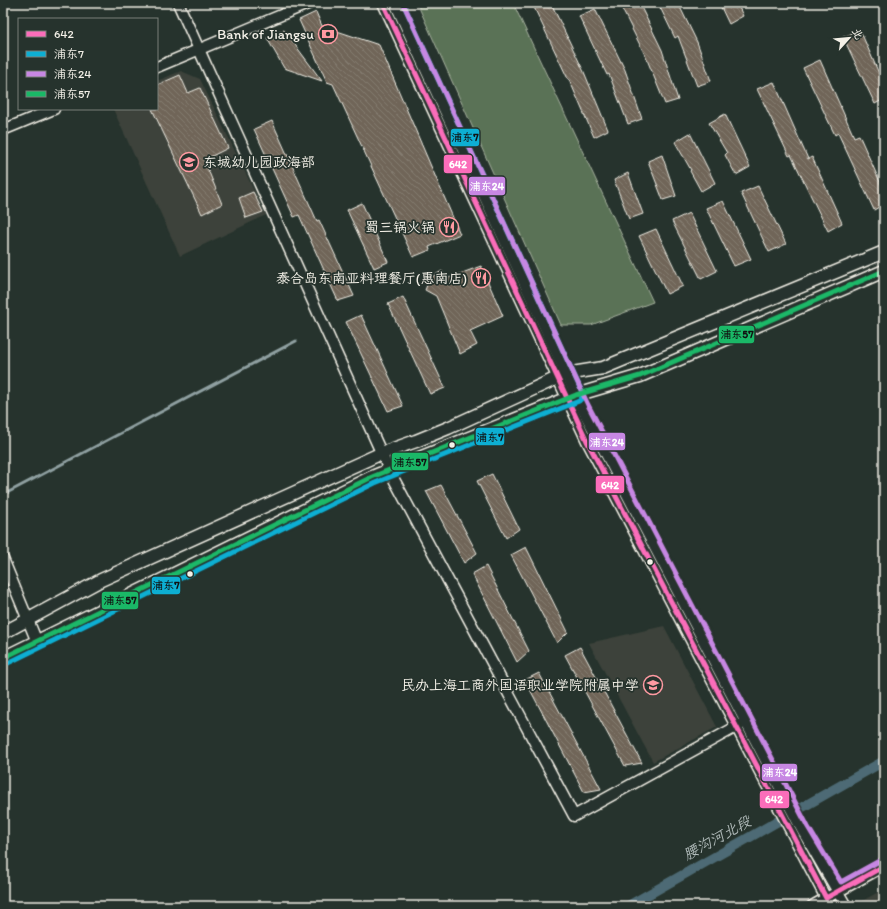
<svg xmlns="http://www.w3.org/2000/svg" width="887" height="909" font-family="Itim,'LXGW WenKai TC',sans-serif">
<defs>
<pattern id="building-back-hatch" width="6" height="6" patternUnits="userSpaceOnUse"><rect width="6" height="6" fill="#6f6558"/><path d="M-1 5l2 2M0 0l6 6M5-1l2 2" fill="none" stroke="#847c70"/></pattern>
</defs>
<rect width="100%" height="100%" fill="#26332d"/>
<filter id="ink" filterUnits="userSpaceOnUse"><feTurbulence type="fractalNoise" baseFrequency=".025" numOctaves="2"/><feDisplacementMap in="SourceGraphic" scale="8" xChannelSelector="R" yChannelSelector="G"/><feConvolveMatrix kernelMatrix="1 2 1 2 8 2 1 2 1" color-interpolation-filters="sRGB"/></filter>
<g filter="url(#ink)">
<g fill="#3c423a">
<path d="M181,71L200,79L266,215L180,256L113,109H157V81Z"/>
<path d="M664,626L717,727L653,762L589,643Z"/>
<path d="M884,889V906H853Z"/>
</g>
<path fill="#5a7256" stroke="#a7b29f" d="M417,3H513L653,302L591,325H561Z"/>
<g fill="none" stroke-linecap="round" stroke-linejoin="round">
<path stroke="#90a1a2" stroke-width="3" d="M3,495L296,341"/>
<path stroke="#4d6b74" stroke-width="10" d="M628,906L884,761"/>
</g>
<g fill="url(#building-back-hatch)" stroke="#f4f1e8">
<path d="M532,3H551L584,72L608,130L594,137L569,79H568Z"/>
<path d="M619,3H639L662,50L678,100L665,104L646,57Z"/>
<path d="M658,3H678L697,42L711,81L697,86L678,36L675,38Z"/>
<path d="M719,3H737L743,16L729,24Z"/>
<path d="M595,9L625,70L642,119L628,124L609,74L607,75L579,16Z"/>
<path d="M316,12L322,26L379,45L460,234L429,247L430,250L413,257L333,84L327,82L299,20Z"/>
<path d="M284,30L322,81L284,68L267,38Z"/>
<path d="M860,30L884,85V99L875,104L843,37Z"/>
<path d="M820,60L854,137L859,135L884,191V204L874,210L838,133L835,135L803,68Z"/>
<path d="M180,75L188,93L200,88L228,148L204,160L222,204L202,214L152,109H157V85Z"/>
<path d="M774,82L808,159L812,157L842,223L828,231L791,155L789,156L757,89Z"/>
<path d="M725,114L750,167L736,175L725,155L727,153L709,123Z"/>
<path d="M272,121L317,221L319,220L354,296L338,301L299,215L294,217L254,129Z"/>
<path d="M690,133L715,183L701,191L690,171L691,170L675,142Z"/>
<path d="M662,155L676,196L663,200L648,161Z"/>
<path d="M628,173L643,214L629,219L614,180Z"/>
<path d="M758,186L786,244L769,252L741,193Z"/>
<path d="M253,192L263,212L246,218L239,198Z"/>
<path d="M723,201L751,259L734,266L706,208Z"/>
<path d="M362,203L388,262L374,268L347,210Z"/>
<path d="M689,213L717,271L701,279L672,221Z"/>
<path d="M656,229L683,286L667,294L639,236Z"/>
<path d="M481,266L503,316L470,331L477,345L460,354L436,296L425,290L430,278L442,271L446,279Z"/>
<path d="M403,297L445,388L430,394L388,304Z"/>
<path d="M361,315L403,406L388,411L346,322Z"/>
<path d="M492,474L519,529L506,538L477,481Z"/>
<path d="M441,485L477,553L464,563L426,491Z"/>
<path d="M526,547L568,632L557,643L511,555Z"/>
<path d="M486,566L529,651L517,662L472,574Z"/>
<path d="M580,647L642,763L625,766L565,655Z"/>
<path d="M539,673L601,789L584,792L525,680Z"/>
</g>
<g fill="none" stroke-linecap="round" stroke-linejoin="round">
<g stroke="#f4f1e8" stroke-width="13">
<g id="minor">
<path d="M178,3L389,470L574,816L745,722"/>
<path d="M383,3L587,441L830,906"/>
<path d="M395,3L582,408L802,830L846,906"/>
<path d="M157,67L310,3"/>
<path d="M3,130L54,109"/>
<path d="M3,559L37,642"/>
<path d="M812,906L884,866"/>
</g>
</g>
<g stroke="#f4f1e8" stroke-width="15">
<g id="major">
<path d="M3,633L101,580L382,453L416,441L448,428L566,374L603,368L884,252"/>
<path d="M3,658L372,477L576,395L640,376L884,271"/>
</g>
</g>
<use href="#minor" stroke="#26332d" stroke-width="10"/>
<use href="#major" stroke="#26332d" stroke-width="12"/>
<g stroke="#26332d" stroke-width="8">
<path id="bus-1" d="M383,3L587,441L826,898L884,866"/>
</g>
<g stroke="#26332d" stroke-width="8">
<path id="bus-2" d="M6,664L375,483L579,401L582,398V392L403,3"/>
</g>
<g stroke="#26332d" stroke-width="8">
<path id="bus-3" d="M403,3L588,405L808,827L841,882L881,860"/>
</g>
<g stroke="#26332d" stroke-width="8">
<path id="bus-4" d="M3,658L372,477L576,395L640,376L884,271"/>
</g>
<use href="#bus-1" stroke="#fb6dba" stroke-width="5"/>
<use href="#bus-2" stroke="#0dafd3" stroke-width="5"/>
<use href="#bus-3" stroke="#c787e3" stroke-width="5"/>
<use href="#bus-4" stroke="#1ab867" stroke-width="5"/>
</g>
</g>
<defs>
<g id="bank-ring" transform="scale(1)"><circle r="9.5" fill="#26332d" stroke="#ff9aa2" stroke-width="1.5"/><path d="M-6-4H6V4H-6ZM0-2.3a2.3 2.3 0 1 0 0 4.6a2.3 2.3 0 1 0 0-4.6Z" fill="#ff9aa2"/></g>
<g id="school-ring" transform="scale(1)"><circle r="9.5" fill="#26332d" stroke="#ff9aa2" stroke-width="1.5"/><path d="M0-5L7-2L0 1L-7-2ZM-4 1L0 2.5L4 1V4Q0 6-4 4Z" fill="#ff9aa2"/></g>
<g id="restaurant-ring" transform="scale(1)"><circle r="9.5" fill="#26332d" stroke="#ff9aa2" stroke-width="1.5"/><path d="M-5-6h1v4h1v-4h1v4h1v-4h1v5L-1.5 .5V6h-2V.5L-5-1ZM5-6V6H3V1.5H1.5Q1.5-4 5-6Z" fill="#ff9aa2"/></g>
</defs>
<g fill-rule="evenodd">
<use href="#bank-ring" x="328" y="34"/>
<use href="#school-ring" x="189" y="162"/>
<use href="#restaurant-ring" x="449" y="227"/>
<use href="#restaurant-ring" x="481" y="278"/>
<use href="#school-ring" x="653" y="685"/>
</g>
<g fill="#f4f1e8" stroke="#26332d" stroke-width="1.5">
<circle cx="452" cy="445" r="3.5"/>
<circle cx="650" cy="562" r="3.5"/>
<circle cx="190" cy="574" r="3.5"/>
</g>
<g text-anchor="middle" stroke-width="3.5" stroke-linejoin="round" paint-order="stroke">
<g font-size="14" fill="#f4f1e8" stroke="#26332d" text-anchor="end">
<text x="314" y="39">Bank of Jiangsu</text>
<text x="203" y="167" text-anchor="start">东城幼儿园政海部</text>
<text x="435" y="232">蜀三锅火锅</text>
<text x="467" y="283">泰合岛东南亚料理餐厅(惠南店)</text>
<text x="639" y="690">民办上海工商外国语职业学院附属中学</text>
</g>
<g font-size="15" font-style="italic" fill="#b1bbba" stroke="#26332d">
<text transform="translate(717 838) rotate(-29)" y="5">腰沟河北段</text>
</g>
</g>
<g stroke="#26332d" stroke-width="1.5">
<rect x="450" y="128" width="30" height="19" rx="4" fill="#0dafd3"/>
<rect x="443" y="154" width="30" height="20" rx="4" fill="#fb6dba"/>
<rect x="468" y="176" width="38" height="20" rx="4" fill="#c787e3"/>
<rect x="718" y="325" width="37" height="19" rx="4" fill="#1ab867"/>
<rect x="475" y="427" width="30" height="19" rx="4" fill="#0dafd3"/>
<rect x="588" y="432" width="38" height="19" rx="4" fill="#c787e3"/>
<rect x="391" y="452" width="38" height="19" rx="4" fill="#1ab867"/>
<rect x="595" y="475" width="30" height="19" rx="4" fill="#fb6dba"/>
<rect x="151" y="576" width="30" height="19" rx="4" fill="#0dafd3"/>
<rect x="101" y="591" width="38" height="19" rx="4" fill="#1ab867"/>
<rect x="761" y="763" width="37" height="19" rx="4" fill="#c787e3"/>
<rect x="759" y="790" width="31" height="19" rx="4" fill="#fb6dba"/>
</g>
<g font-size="11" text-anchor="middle" font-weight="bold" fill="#fff">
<text x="458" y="168">642</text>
<text x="487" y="190">浦东24</text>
<text x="607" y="446">浦东24</text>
<text x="610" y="489">642</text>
<text x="780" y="776">浦东24</text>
<text x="774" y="803">642</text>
</g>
<g font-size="11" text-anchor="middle" font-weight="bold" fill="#111">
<text x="465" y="141">浦东7</text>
<text x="737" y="338">浦东57</text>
<text x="490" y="441">浦东7</text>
<text x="410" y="466">浦东57</text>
<text x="166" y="589">浦东7</text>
<text x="120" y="604">浦东57</text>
</g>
<rect width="887" height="909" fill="none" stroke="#26332d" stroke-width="16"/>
<rect x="8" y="8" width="871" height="893" fill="none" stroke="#f4f1e8" stroke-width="1.5" filter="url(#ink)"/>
<rect x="18" y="18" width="140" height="92" fill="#26332d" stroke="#787f78"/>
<rect x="26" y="31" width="20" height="6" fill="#fb6dba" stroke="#787f78"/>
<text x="54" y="38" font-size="12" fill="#f4f1e8">642</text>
<rect x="26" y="51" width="20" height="6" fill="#0dafd3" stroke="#787f78"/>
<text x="54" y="58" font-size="12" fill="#f4f1e8">浦东7</text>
<rect x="26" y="71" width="20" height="6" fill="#c787e3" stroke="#787f78"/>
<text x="54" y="78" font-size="12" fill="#f4f1e8">浦东24</text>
<rect x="26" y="91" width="20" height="6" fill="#1ab867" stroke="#787f78"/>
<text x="54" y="98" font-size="12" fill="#f4f1e8">浦东57</text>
<g transform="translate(849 38) rotate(63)" stroke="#26332d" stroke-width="3" paint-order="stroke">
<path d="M0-3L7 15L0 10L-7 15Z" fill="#f4f1e8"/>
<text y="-6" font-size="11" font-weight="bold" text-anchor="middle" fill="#f4f1e8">北</text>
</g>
</svg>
